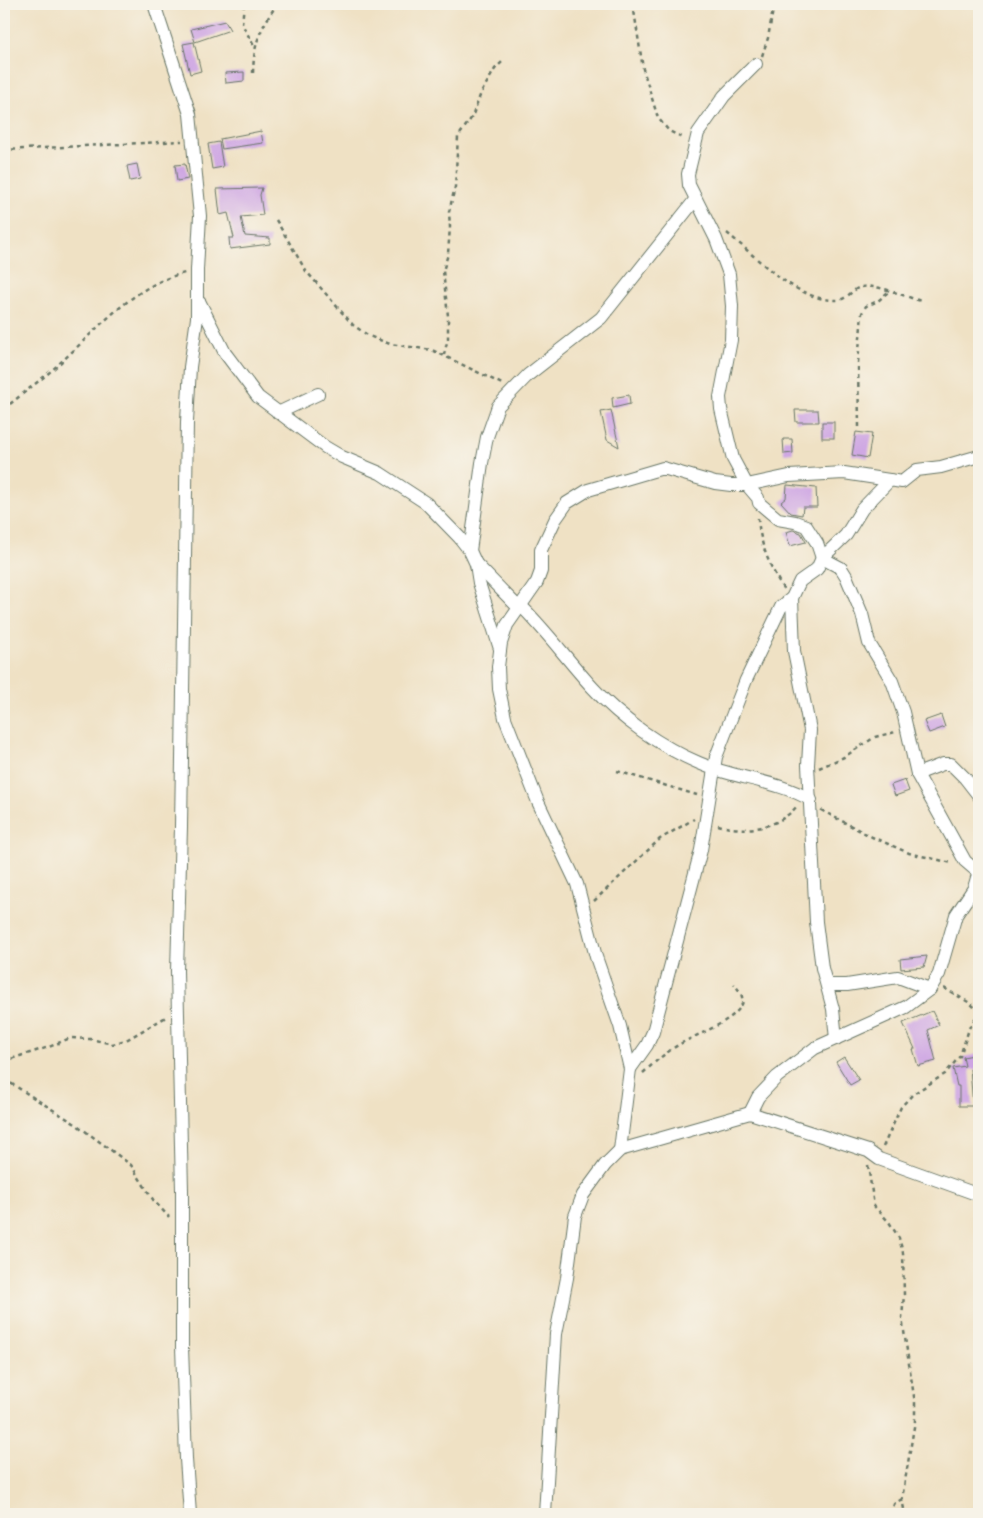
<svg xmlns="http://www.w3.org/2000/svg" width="983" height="1518" font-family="'IM FELL Great Primer',serif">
<rect width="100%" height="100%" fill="#f7f3e8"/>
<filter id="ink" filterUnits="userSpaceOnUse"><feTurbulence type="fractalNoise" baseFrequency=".02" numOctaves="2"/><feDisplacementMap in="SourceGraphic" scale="10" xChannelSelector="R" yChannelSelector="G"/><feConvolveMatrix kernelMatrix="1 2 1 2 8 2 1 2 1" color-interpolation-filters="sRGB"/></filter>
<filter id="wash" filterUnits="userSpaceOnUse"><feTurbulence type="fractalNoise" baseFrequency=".0096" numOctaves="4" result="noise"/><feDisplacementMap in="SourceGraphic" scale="20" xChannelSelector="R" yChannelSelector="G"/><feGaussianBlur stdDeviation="1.12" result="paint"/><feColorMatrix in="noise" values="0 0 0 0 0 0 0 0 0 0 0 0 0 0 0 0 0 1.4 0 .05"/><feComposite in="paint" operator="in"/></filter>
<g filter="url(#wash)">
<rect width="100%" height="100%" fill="#efe1c4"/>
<g id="blocks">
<g fill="#cda4e3">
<path d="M225,21L230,30L195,42L191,29Z"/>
<path d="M194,42L201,71L190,74L183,44Z"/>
<path d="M244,72V81L226,83L225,73Z"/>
<path d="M261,131L263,143L222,149L220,139Z"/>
<path d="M219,142L223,167L212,169L208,144Z"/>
<path d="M137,164L140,179L130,181L127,166Z"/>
<path d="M185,164L188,179L177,181L175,165Z"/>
<path d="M262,188L260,195L263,215L241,217L245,236L270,238V244L230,249L229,238H234L228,213L220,215L217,189Z"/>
<path d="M629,395L630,404L613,408L612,398Z"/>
<path d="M611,410L619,447L607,440L601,412Z"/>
<path d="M795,410H818L819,422H796Z"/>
<rect x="822" y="422" width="12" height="16"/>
<path d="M856,432L872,434L868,458L852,455Z"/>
<path d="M783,439H792L793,453L784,454Z"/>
<path d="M787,485L816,488L817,507H803L802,515L791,513L781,502L786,498Z"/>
<path d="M793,530L801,533L806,542L790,546L786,532Z"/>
<path d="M941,715L945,727L929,733L924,721Z"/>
<path d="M905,780L909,791L895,796L891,785Z"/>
<path d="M927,956L924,967L901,969L900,959Z"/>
<path d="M932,1011L939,1025L928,1030L936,1061L918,1066L913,1049H915L903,1023Z"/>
<path d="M979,1054V1071L970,1069L973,1106H959V1086H957L953,1068L965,1066L963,1057Z"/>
<path d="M844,1057L859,1080L850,1085L836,1062Z"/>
</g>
</g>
</g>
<g filter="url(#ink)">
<use href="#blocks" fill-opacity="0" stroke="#687666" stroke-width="1"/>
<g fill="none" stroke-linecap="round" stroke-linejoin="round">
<g stroke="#687666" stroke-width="14">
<g id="street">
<path d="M154,4L190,114L200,216L197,270V318L190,367L187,422L181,827L177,971L182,1190V1347L186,1459L190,1514"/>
<path d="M756,64L724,96L698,133L688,174L689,185L716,239L729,274L732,306L731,340L720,397L721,409L733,459L747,485L758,498L759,503L778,519L795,522L806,526L817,543L822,558L841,568L846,576L862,614L869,643L892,681L903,712L917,774L965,861L979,873"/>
<path d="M200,303L225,353L258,397L325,447L342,457L380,473L426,503L459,537L470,551L476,564L479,583L500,649"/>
<path d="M278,413L318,394"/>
<path d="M470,551L482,463L487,437L498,406L528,375L601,318L695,200"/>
<path d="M476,564L518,607"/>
<path d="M792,598L794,651L810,730L808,765L816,922L822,968L833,1009L836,1039"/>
<path d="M520,605C547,631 568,661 593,688C621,719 661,747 699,763C735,779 777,780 811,800"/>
<path d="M917,774L943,764H951L965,778L979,796"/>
<path d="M827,985H847L898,977L930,989"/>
<path d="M630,1069L647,1045L653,1032L701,850L716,757L746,680L781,607L792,598L800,581L817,569L822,558L846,535L862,509L890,480"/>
<path d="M750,1113L758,1097L777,1077L815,1048L906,1007L930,989L939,974L956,915L974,888L979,871"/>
<path d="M620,1150L630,1069L620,1026L596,957L577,884L538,802L505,718L499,689L498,667L501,643L507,625L537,582L541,571V550L555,520L567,503L588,490L663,468L715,483L731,485H747L789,476L844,473L902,482L917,470L941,467L979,456"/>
<path d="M4,1514H5"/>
<path d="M545,1514L556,1334L567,1278L575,1216L583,1195L605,1165L620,1150L750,1113L868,1151L879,1159L979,1195"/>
</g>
</g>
<g stroke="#687666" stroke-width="2.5" stroke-dasharray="4 4" stroke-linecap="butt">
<path d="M244,4L242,24L254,46"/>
<path d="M633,4L643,69L658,118L669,131L684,138"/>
<path d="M762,56L768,38L774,4"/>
<path d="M253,73C254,41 260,30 277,4"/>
<path d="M4,150L182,141"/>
<path d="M276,220L306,271L353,325L369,336L390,344L432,350L502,384"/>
<path d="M727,233C757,257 796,302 838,300C848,299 852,289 861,287C879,284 903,296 921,301"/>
<path d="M444,355L448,338V316L443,271L448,254L450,227L449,212L455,187L458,137L472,117L481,93L495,69L503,61"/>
<path d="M10,404C27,390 45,377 61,362C98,329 134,284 185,273"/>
<path d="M859,427L858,363L862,313L866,306L878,301L888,292"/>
<path d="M758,518C760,545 770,567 784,590"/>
<path d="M819,768L844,757L875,737L895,732"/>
<path d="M617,771L697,795"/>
<path d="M821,810L872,837L909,853L952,863"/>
<path d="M718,825C745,833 778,829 797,806"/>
<path d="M594,901L660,839L694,819"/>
<path d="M944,988L970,1003L979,1012"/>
<path d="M4,1061L49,1047L70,1038L90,1039L113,1044L128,1039L166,1017"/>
<path d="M643,1073C655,1062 666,1052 680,1044C697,1034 739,1020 743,1001L741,993L734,984"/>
<path d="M4,1079L77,1125L131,1165L154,1201L169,1217"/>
<path d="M883,1147L901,1107L913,1094L945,1074L960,1056L970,1026L979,1013"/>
<path d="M868,1165L874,1206L889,1222L899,1238L903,1253L904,1295L902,1318L915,1403V1421L902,1499L905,1514"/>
<path d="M891,1514L894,1504L902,1499"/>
</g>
<use href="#street" stroke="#fff" stroke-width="12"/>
</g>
</g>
<rect width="983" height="1518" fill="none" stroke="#f7f3e8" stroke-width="20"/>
</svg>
